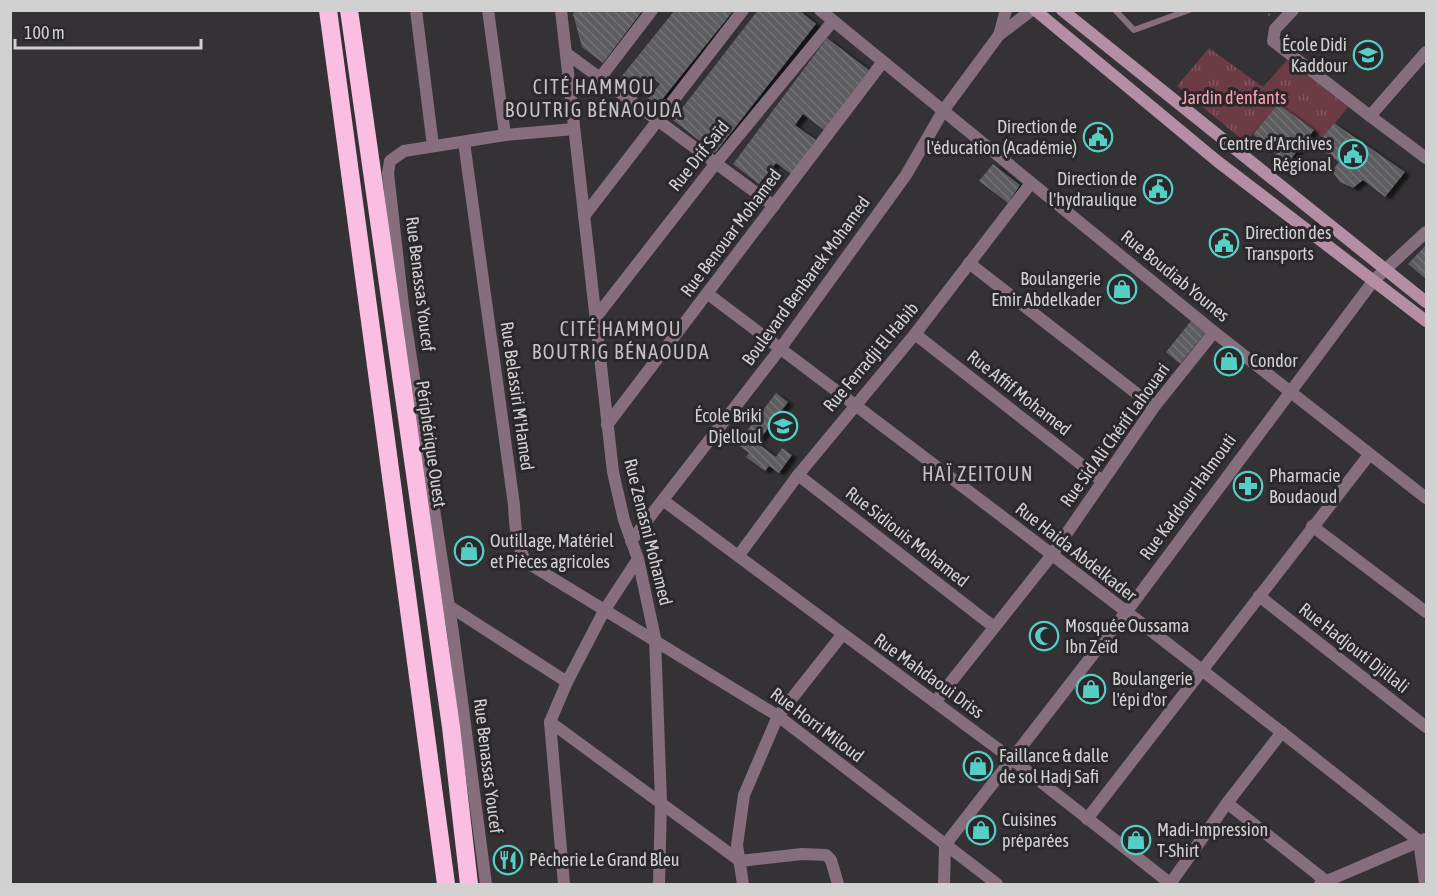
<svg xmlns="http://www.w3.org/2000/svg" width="1437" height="895" font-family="'Asap Condensed',sans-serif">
<defs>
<pattern id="grass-tufts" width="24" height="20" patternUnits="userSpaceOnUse" patternTransform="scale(1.5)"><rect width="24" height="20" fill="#6d3b45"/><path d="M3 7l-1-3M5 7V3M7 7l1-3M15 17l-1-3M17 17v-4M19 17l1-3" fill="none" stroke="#81565f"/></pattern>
<pattern id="building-back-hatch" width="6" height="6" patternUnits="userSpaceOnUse" patternTransform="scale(1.5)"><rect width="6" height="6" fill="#5d5d5f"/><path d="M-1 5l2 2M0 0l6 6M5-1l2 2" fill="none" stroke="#737375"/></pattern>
<filter id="shadow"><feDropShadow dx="5.5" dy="3" stdDeviation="1.5" flood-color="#0009"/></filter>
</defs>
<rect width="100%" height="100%" fill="#343235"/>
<path fill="url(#grass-tufts)" d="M1209,48L1263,87L1287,60L1348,107L1323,138L1278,104L1245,142L1177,86Z"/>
<g fill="url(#building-back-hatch)" filter="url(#shadow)">
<path d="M575,10H643L603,63L582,47L573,14Z"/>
<path d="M675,10H734L656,107L647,100L660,84L650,76L635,94L618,81Z"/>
<path d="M758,10H799L816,24L715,153L673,120Z"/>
<path d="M827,38L869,70L824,130L803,114L795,125L816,140L791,174L776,163L759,184L733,164Z"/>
<path d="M1278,104L1314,130L1287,164L1253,134Z"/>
<path d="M1334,123L1405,172L1385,197L1363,180L1353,188L1340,182L1332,171L1339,162L1316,146Z"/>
<path d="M993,164L1020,185L1008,203L979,181Z"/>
<path d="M1426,245V279L1408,264Z"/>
<path d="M1191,321L1206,332L1180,364L1166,352Z"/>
<path d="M776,393L788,402L757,443L776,457L782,448L792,455L779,473L769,466L765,471L746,457L749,453L737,444Z"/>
</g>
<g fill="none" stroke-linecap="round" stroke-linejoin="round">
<path stroke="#767577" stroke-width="2" stroke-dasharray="1.5 4.5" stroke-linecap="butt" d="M1264,10L1271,16"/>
<path stroke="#866e7d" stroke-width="6" d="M1115,10L1134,30L1189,10"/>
<g stroke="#866e7d" stroke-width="12">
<path d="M416,10L433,146"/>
<path d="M488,10L505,135"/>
<path d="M561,10L613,472L624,520L638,559L655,638L661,802L659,884"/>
<path d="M820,10L1214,332L1426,498"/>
<path d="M1293,10L1275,29L1273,41L1370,116"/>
<path d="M999,35L1006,10"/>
<path d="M1426,52L1370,116L1426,158"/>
<path d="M566,53L774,206"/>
<path d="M600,78L652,10"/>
<path d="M464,142L514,505C515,527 516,543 526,562L778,716L997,884"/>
<path d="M584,216L743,10"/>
<path d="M969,263L1154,407"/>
<path d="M708,294C947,474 1185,654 1419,841L1425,884"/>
<path d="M596,317L716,163L833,21"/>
<path d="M915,334L1101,480"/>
<path d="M607,425L882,63"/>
<path d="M798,475L994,627"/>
<path d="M664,501L1013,760L1171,884"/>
<path d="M1312,526L1426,612"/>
<path d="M631,541L780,349L906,175L943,111L999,35L1032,10"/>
<path d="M739,555L798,475L915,334L1031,183"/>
<path d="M1259,596L1426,727"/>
<path d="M449,606L567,682"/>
<path d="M935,702L1051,556L1154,407L1214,332"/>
<path d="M550,722L740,861L802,854L826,855L831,860L838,884"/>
<path d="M1227,803L1326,881"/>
<path d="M1087,819L1369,455"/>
<path d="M486,884L453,633L403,306L388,173L390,161L404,151L505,135L574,129"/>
<path d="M564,884L550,722L567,682L604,611L638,559"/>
<path d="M743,884L737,845L744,795L778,716L842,635"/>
<path d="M944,884L945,845L1133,603L1374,280L1426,232"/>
<path d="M1170,884L1227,803L1282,732"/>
<path d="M1320,884L1425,839"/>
</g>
<g stroke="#b58ea6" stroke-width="12">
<path d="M1035,10L1217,161L1426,321"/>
<path d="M1062,10L1426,302"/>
</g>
<g stroke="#fabee3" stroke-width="18">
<path d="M328,10L446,884"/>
<path d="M349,10L451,727L469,884"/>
</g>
</g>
<defs>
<g id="school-ring" transform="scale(1.5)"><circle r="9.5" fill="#2a282b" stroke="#55cec6" stroke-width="1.5"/><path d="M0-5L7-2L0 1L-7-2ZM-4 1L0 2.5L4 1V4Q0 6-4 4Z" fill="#55cec6"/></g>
<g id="civic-ring" transform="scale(1.5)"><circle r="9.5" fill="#2a282b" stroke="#55cec6" stroke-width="1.5"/><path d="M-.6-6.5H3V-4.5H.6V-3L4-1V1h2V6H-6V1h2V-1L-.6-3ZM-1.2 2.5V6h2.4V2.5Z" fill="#55cec6"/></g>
<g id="shop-ring" transform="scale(1.5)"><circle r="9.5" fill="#2a282b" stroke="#55cec6" stroke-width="1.5"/><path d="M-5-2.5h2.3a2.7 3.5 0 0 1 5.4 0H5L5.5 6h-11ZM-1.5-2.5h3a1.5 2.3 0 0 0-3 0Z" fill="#55cec6"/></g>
<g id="pharmacy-ring" transform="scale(1.5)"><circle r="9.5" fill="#2a282b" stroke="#55cec6" stroke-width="1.5"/><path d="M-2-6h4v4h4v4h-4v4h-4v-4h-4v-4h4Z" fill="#55cec6"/></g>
<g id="mosque-ring" transform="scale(1.5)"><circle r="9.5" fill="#2a282b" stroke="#55cec6" stroke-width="1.5"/><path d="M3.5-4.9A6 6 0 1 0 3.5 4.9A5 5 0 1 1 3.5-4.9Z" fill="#55cec6"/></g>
<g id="restaurant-ring" transform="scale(1.5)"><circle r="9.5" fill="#2a282b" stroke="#55cec6" stroke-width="1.5"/><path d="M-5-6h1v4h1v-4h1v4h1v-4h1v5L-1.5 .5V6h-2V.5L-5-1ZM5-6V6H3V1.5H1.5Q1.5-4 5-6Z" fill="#55cec6"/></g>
</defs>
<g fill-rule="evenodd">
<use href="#school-ring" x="1368" y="55"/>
<use href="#civic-ring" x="1098" y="137"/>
<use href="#civic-ring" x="1353" y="154"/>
<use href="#civic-ring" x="1158" y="189"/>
<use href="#civic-ring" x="1224" y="243"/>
<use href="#shop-ring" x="1122" y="289"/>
<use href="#shop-ring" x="1229" y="361"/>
<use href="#school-ring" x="783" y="426"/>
<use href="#pharmacy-ring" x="1248" y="486"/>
<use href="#shop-ring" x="469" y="551"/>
<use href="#mosque-ring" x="1044" y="636"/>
<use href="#shop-ring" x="1091" y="689"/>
<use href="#shop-ring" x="978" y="766"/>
<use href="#shop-ring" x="981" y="830"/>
<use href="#shop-ring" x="1136" y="840"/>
<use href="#restaurant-ring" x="508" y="860"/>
</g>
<g text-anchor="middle" stroke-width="6" stroke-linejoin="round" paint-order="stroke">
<g font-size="18" fill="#d2d1d2" stroke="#2a282b" text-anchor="start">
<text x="1347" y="51" text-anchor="end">École Didi<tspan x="1347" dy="21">Kaddour</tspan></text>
<text x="1077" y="133" text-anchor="end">Direction de<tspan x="1077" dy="21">l'éducation (Académie)</tspan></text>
<text x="1332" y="150" text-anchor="end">Centre d'Archives<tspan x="1332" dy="21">Régional</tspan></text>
<text x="1137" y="185" text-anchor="end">Direction de<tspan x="1137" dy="21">l'hydraulique</tspan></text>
<text x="1245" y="239">Direction des<tspan x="1245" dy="21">Transports</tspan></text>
<text x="1101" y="285" text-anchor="end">Boulangerie<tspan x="1101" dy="21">Emir Abdelkader</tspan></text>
<text x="1250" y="367">Condor</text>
<text x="762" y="422" text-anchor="end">École Briki<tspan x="762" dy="21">Djelloul</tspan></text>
<text x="1269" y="482">Pharmacie<tspan x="1269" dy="21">Boudaoud</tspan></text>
<text x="490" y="547">Outillage, Matériel<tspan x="490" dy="21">et Pièces agricoles</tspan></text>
<text x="1065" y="632">Mosquée Oussama<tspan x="1065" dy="21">Ibn Zeïd</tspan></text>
<text x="1112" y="685">Boulangerie<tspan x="1112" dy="21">l'épi d'or</tspan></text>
<text x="999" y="762">Faillance &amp; dalle<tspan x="999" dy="21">de sol Hadj Safi</tspan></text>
<text x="1002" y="826">Cuisines<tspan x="1002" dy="21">préparées</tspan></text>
<text x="1157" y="836">Madi-Impression<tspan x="1157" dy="21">T-Shirt</tspan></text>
<text x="529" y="866">Pêcherie Le Grand Bleu</text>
</g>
<g font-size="18" fill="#fd9fb1" stroke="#2a282b">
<text x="1234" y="104">Jardin d'enfants</text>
</g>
<g font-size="18" fill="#d2d1d2" stroke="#2a282b">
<text transform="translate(699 156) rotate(-51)" y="6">Rue Drif Saïd</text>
<text transform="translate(731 233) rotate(-53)" y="6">Rue Benouar Mohamed</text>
<text transform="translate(1175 276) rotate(39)" y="6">Rue Boudiab Younes</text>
<text transform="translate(806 281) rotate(-54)" y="6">Boulevard Benbarek Mohamed</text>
<text transform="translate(420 284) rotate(83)" y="6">Rue Benassas Youcef</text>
<text transform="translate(871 357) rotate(-50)" y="6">Rue Ferradji El Habib</text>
<text transform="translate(1019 393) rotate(38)" y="6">Rue Affif Mohamed</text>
<text transform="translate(517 396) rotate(82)" y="6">Rue Belassiri M'Hamed</text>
<text transform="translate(1115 435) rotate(-54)" y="6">Rue Sid Ali Chérif Lahouari</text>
<text transform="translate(431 444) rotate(82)" y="6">Périphérique Ouest</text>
<text transform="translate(1188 497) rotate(-54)" y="6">Rue Kaddour Halmouti</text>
<text transform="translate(648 532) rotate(76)" y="6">Rue Zenasni Mohamed</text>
<text transform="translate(907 537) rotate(38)" y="6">Rue Sidiouis Mohamed</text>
<text transform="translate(1076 552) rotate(38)" y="6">Rue Haida Abdelkader</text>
<text transform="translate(1354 648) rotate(38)" y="6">Rue Hadjouti Djillali</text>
<text transform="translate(929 676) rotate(36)" y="6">Rue Mahdaoui Driss</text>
<text transform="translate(817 725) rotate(37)" y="6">Rue Horri Miloud</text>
<text transform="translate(488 766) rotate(83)" y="6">Rue Benassas Youcef</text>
</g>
<g font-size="20" letter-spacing="1.5" fill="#c3c1c4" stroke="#2a282b">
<text x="594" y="94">CITÉ HAMMOU<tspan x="594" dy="23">BOUTRIG BÉNAOUDA</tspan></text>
<text x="621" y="336">CITÉ HAMMOU<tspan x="621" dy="23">BOUTRIG BÉNAOUDA</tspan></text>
<text x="978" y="481">HAÏ ZEITOUN</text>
</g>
</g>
<rect width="1437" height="895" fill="none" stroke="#d2d1d2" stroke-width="24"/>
<path d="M15 39v9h186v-9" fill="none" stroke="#d2d1d2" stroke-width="3"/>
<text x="24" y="39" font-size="18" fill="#d2d1d2" stroke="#2a282b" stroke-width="4.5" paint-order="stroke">100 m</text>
</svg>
